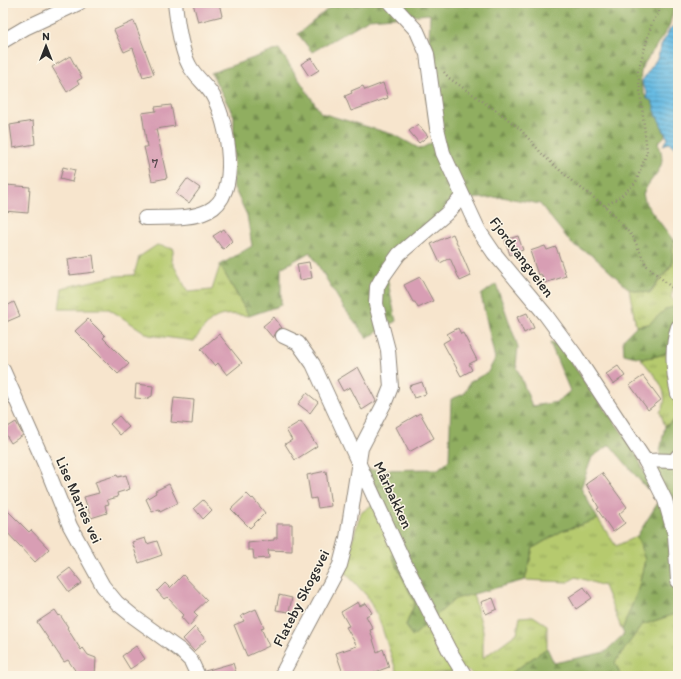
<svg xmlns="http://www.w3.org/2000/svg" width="681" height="679" font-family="Itim,sans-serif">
<defs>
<pattern id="grass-tufts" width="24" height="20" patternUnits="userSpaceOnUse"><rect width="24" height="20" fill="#b6ca6e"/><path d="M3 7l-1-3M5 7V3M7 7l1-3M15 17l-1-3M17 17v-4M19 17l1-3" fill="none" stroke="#94a45b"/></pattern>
<pattern id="forest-firs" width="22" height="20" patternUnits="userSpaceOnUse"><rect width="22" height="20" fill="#90ae61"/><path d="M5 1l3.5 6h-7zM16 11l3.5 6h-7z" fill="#768e50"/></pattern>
<pattern id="water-rules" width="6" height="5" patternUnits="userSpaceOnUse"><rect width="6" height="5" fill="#67bbe3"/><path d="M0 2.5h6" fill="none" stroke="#5598b8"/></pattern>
</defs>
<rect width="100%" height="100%" fill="#fcf5e5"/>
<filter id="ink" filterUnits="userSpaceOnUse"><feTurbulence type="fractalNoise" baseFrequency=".025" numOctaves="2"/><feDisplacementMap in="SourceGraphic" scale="8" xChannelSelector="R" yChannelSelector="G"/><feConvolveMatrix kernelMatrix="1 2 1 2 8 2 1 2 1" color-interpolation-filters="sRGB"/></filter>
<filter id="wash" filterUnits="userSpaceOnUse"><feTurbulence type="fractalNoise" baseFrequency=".012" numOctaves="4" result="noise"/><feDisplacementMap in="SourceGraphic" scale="16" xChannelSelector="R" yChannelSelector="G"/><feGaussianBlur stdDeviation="0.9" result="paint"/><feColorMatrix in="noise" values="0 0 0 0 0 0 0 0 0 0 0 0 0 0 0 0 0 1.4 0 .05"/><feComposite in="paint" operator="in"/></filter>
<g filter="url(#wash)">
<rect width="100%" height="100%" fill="#f7e5cd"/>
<g fill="url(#grass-tufts)" stroke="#707a4c">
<path d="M673,240L678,243V283H675L671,297L677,306L666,310L649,324L636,326L629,289L650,293L672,265Z"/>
<path d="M157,245L174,249L171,260L188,292L212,290L220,265L249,316C217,312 213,315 194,341L149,335L109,309H59L62,288L115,276L134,275L139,257Z"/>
<path d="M678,346L676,398L678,418L665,426L660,412C674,393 653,374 641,359L665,354Z"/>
<path d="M381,498L400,540L392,556L415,603L406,625L412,636L455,599L473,594L483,630V658L517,633L520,617L533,616L547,625V648L507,676H474L469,671L398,676L380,622L367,596L343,570L361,513Z"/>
<path d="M598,519L616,546L637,536L645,560L638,590L622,630L604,586L576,577L568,582L525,580L533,548L562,531Z"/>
<path d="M678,613V676H621L615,662L642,625Z"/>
</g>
<g fill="url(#forest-firs)" stroke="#5e6c46">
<path d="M335,3H675L669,27L642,67C639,78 641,87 646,98L652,101C656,109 663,128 665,136L658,143C670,170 652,173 643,194L646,204L673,240L672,264L649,293L629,289L593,256L572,244L540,204L502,197L469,199L443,212L387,277L396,321L367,338L344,308L310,252L281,268V305L249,316L220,265L252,246L247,215L233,186L234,116L211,73L279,49L321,113L395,135L420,149L433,142L427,101L430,14L369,19L312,52L298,34Z"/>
<path d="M496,284L518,347L516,365L532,406L557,402L570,391L550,343H557L632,446L652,487L647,489L610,445L592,457L581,488L598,519L562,531L533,548L525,580L455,599L412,637L406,625L415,603L392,556L400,539L367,470L438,469L449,460L451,399L464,394L470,382L488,372L495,359L481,295Z"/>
<path d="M677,306L678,315L672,334L671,350C654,360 642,359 624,354L623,339L636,326L649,324L666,309Z"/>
<path d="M678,418V613L642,625L615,662L621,676H507L547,648L554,663L605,652L624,634L622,630L638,590L645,560L637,536L659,501L656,472L665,426Z"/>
</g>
<path fill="url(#water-rules)" stroke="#497387" d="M678,13V149L669,143L663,145L668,139L667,137L657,116L652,101L646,98L647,93L643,86L642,81L658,57L661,46L670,29L677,22Z"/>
<g id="blocks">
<g fill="#d89eb4">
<path d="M193,3H219L222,16L198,22Z"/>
<path d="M134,21L154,74L143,77L133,48L124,52L114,30Z"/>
<path d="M70,56L82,78L77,81L79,84L67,92L52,67Z"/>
<path d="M311,58L319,70L309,76L301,64Z"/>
<path d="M383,83L388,98L351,111L345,96L352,93L351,91L363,86L365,90Z"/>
<path d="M171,105L175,126L156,129L167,178L152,181L144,147H147L142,113L156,111L155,107Z"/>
<path d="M33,121L35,144L13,148L10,125Z"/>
<path d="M418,124L428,136L419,143L409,131Z"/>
<path d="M63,167L75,170L72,182L60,179Z"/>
<path d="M187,179L200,188L189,203L176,194Z"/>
<path d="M6,185L30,187L28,213L4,211Z"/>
<path d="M224,229L232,241L224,249L222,248L213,236Z"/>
<path d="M453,234L471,276L460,281L450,258L440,263L431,244Z"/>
<path d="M518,236L523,250L510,255L505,240Z"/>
<path d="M545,246L547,250L556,247L566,276L545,283L541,274L538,275L530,251Z"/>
<path d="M93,255L95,272L70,275L68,259Z"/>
<path d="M309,262L312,278L300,280L297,264Z"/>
<path d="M420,277L433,301L418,308L415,302H413L404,285Z"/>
<path d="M14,302L20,316L6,322L3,316V308Z"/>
<path d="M527,313L534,328L524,333L517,317Z"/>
<path d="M274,317L282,328L278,329L273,338L263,326Z"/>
<path d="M88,319L105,336L103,338L129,364L118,374L75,331Z"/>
<path d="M458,328L461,334L463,333L477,360L469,364L472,370L461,376L443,343L450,339L447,334Z"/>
<path d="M219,334L242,363L227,375L218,363L215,366L201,349Z"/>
<path d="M618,366L625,376L613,384L606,374Z"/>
<path d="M358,367L376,401L362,410L350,387L343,391L337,380Z"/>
<path d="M643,376L661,400L648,410L630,385Z"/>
<path d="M422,382L426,394L414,398L409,386Z"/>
<path d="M136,384L153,386L152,396L146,399L135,398Z"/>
<path d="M307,393L318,402L310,413L298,404Z"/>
<path d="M174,398L194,400L192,424L171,422Z"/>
<path d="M420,413L434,438L409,452L396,427Z"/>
<path d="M119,416L129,427L120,435L110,424Z"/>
<path d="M301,421L317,446L295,460L285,444L292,440L286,430Z"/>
<path d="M16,422L23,435L11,443L3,430Z"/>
<path d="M326,471L331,506L318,508L316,498L311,499L307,475Z"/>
<path d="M602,473L627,507L619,514L625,523L613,532L597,509L599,508L586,484Z"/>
<path d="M117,475L118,477L126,475L130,489L117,493L118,497L107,500L109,504L105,505L107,513L91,518L84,497L99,493L95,482Z"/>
<path d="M169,484L178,503L160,512L159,509L152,512L146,499L156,493L155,491Z"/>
<path d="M247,494L252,499L253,498L265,513L250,528L231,509Z"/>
<path d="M203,500L212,510L203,519L194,508Z"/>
<path d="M3,506L29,532L31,530L49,549L35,562L3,528Z"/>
<path d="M277,524H292V551L268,550L269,558L254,559L253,550H248V543L274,540V538H277Z"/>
<path d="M145,538L147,544L157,541L162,555L139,563L132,542Z"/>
<path d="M70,568L82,583L69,592L58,577Z"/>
<path d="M183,575L207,600L194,612L198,616L189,626L181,617L184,615L167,597L164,599L157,591L165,583L170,588Z"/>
<path d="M584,587L592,598L576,609L569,597Z"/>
<path d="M279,595L292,598L289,612L276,610Z"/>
<path d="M493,598L497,609L486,614L481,602Z"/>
<path d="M358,602L360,606L366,603L372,613L366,616L373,629L370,630L377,652L383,649L389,667L370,674V676H344L336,653L357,646L346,627L349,626L341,612Z"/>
<path d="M256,609L264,627L261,628L269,646L247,656L234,625L244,621L241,616Z"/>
<path d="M55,610L59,616L60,615L68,627L67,628L81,650L83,648L88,655L96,658L95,676H79L68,660L64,662L37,622Z"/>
<path d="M195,627L206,640L194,651L183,639Z"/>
<path d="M136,646L145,659L130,669L122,656Z"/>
<path d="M233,663L237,676H206L205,671Z"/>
</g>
</g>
</g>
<g filter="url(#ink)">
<use href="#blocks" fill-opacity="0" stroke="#91887c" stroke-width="1"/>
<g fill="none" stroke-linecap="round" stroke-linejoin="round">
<g stroke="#91887c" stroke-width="16">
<g id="street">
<path d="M391,3L417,31L427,54L437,128L443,153L479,231L494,253L545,314L576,356L646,462L665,500L675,535L678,581"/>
<path d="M3,41L25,28L79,3"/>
<path d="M145,218C165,217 190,220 208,211C242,195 228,123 213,96C207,85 195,77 189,65C181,50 177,21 175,3"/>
<path d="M678,327C671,348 673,372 678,394"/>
<path d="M283,336L298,343L313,364L404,562L449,650L465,676"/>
<path d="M3,370L47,469L70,526L103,586L117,603L134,617L181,651L191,661L198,676"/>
<path d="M646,462C652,459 667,461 674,461L678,456"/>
<path d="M281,676L340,565L347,538L361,448L385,402L391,387L388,350L376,304L377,287L382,278L399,254L446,214L462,197"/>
</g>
</g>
<g stroke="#91887c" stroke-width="2.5" stroke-dasharray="1 3" stroke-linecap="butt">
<path d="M444,72L449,78L504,116L520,129L544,156L573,182L605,206L633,237L646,265L678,293"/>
<path d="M605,206L620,197L636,182L647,152L638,71L652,23L659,13V3"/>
</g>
<use href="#street" stroke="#fff" stroke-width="14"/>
</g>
</g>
<g text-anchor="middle" stroke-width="3" stroke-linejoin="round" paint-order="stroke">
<g font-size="13" fill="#56484d">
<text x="155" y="168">7</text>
</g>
<g font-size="15" fill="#2b2b2b" stroke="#fcf5e5">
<text transform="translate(522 257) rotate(53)" y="5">Fjordvangveien</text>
<text transform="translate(393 495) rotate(65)" y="5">Mårbakken</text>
<text transform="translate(79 500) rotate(66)" y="5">Lise Maries vei</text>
<text transform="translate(301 598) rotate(-63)" y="5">Flateby Skogsvei</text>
</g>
</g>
<rect width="681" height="679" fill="none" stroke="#fcf5e5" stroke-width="16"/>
<g transform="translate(46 46)" stroke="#fcf5e5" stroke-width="3" paint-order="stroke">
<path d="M0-3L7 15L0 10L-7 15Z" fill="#2b2b2b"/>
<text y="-6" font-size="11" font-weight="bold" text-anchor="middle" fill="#2b2b2b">N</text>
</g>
</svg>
